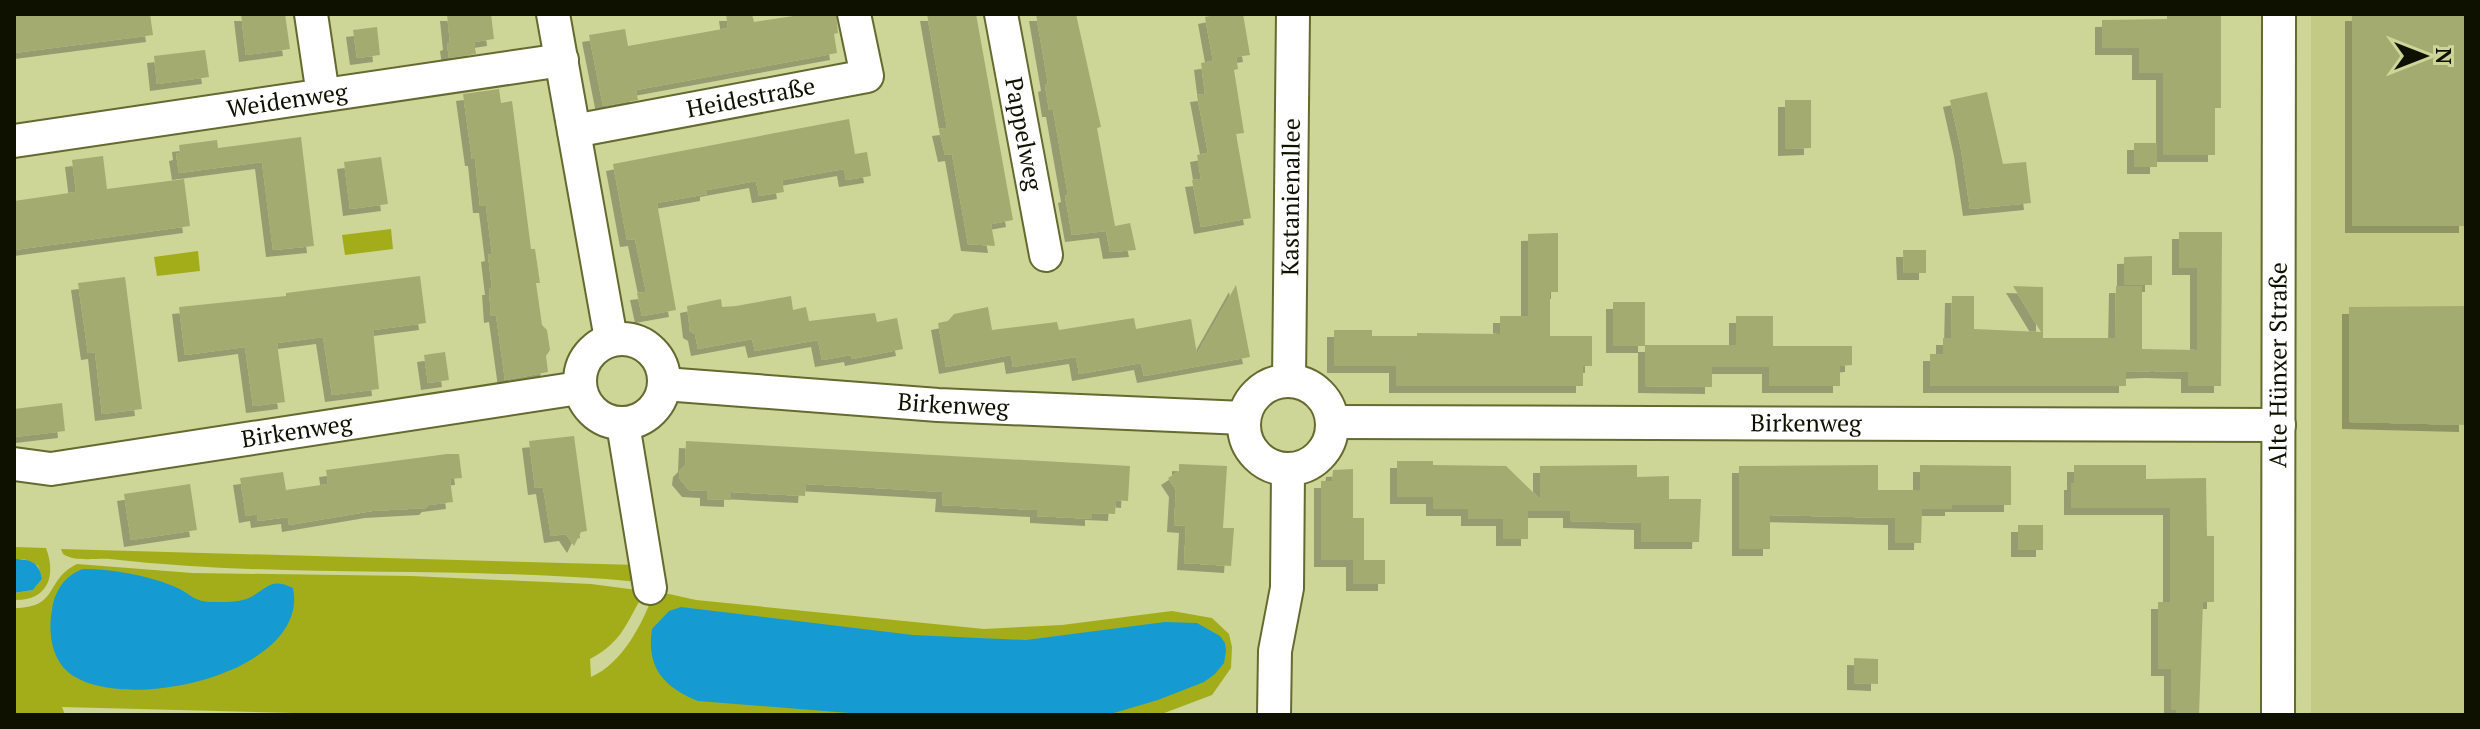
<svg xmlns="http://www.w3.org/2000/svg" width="2480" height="729" font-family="'PT Serif',serif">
<defs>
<filter id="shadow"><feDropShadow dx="-7" dy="7" stdDeviation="0" flood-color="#0004"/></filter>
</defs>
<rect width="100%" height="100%" fill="#cdd597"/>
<rect fill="#c2ca86" x="2311" y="14" width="155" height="701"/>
<g fill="#a3ad1a">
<path d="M391,229L393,249L345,255L342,235Z"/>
<path d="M198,251L200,271L157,276L154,257Z"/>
<path d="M14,547L46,548C57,577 47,601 14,600V593L33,590L42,579L38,566L24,559H14Z"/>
<path d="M61,549L638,565L639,582C463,565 286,579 110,559C96,558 74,562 63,554Z"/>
<path d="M77,564L192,573L411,576L591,584L637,590L641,598C625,627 620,643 590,659L591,677C623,663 642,624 654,593L660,592L696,600L984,629L1062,625L1172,611L1212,618L1229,634L1232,647L1231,668L1212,695L1159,715H373L62,707L65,715H14V608C60,608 44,580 77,564Z"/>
</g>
<g fill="#159bd2">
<path d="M14,559C30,559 39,562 42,579L33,590L14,593Z"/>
<path d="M83,569C112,569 146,575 173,586C193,594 192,603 218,602C228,602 240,602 249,598C267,589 270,577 293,588C311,674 120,716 68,672C51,658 48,631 52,610C54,592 65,575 83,569Z"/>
<path d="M681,607L913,635L1026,640L1165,622L1197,623L1220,636L1225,643L1226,651L1224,663L1215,674L1204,682L1158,700L1107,715H874L698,701C664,687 646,668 652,629L669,611Z"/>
</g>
<g fill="#a4ab70" filter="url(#shadow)">
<path d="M14,14H150L153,35L14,53Z"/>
<path d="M241,14H285L290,49L246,55Z"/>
<path d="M447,14H491L494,39L474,42L476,54L449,58L447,44L450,43Z"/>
<path d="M726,14H752L754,22L807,14H836L838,33L834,34L837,53L636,90L638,100L603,106L589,35L625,29L628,46L728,28Z"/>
<path d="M927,14H976L1013,220L991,224L995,246L968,244L952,154L945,155L939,129L947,128Z"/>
<path d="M1036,14H1076L1101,127L1097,128L1115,226L1130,223L1136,250L1110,252L1106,231L1072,235L1065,196L1068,195L1053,110H1049L1045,85L1048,84Z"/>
<path d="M1220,14H1243L1250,55L1236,57L1238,69L1234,70L1244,133L1236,134L1251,218L1201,227L1192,180L1201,179L1197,155L1208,153L1197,95L1205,94L1201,63L1213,61L1205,17Z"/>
<path d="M2167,14H2221V108H2215V155H2163V73H2139V48H2102V20L2167,19Z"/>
<rect x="2352" y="14" width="114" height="212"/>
<path d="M377,27L380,55L357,58L353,30Z"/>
<path d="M205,50L209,77L157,84L154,56Z"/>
<path d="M499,89L501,103L512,101L531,249H535L540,283H536L542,325L547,330L550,350L546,356L548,372L505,380L496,315L491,316L489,288H492L488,255L492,254L486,206H480L475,159H472L463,94Z"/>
<path d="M1987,92L2003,164L2026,162L2031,203L1970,209L1961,149L1950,100Z"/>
<path d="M1785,100H1811V148L1785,149Z"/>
<path d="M849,119L855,154L867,152L871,176L846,180L844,169L782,180L784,192L759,196L756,181L707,190V194L657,203L676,310L642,316L637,293L646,292L635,239L627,240L613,164Z"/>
<path d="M301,137L314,246L273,250L262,162L179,173L176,154L180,153L179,145L217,140L218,148Z"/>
<rect x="2134" y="143" width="23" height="24"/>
<path d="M103,156L107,189L184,179L190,226L14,250V201L76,192L72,160Z"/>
<path d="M381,157L388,204L350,209L344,162Z"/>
<path d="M2179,232H2222L2221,386H2188V372L2152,371L2126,372V386H1930V354H1943V338H1951L1952,296H1974V329L2041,332L2013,286L2043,287V338H2115L2116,286H2142V349L2197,350V268H2179Z"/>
<path d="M1558,233V292H1550V336H1592V366H1583V386H1396V366H1334V330H1372V336H1417V333L1500,334V316H1528V234Z"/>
<path d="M1903,250H1926V273H1904Z"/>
<path d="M2152,256V285H2124V257Z"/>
<path d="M420,276L426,323L373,330L379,389L332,395L323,337L277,343L285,402L253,406L245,347L185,355L179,307L286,296V293Z"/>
<path d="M125,277L142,409L102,414L95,352L88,353L78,283Z"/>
<path d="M1236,285L1250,357L1144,376L1141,363L1079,374L1076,357L1013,367L1011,355L946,367L938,323L948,321L954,314L988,307L992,330L1057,322L1059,330L1134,318L1136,329L1191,319L1197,354Z"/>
<path d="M791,296L793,310L806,307L809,321L875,313L877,322L897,318L903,349L852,359L851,355L822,360L818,340L755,351L752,339L698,349L695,334L690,331L687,306L721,299L722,307L736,306Z"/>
<path d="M1613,302H1645V345H1736V316H1773V346H1852V365L1840,366V386H1769V367H1712V387L1645,386V346H1613Z"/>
<path d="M2466,306V425L2349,422V307Z"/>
<path d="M445,352L449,380L428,383L424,355Z"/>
<path d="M62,403L65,431L14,437V409Z"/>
<path d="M574,436L587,531L581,532L574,546L566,534L551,536L543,487L535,488L529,441Z"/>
<path d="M686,441L1130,466L1128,501L1116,500L1115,514L1092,513V519L1037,516V510L942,505L943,492L806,484L805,496L731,492V500L707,499V491L689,490L679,478L680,470L685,465Z"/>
<path d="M447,454H459L462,478L450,479L453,502L429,505L426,508L372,511L289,525L288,517L258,521L257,514L246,516L240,478L283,472L286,490L328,484L326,470Z"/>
<path d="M1397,461H1433V465L1506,466L1540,499V466L1637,465V477L1669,476V499H1701L1699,542H1641V523L1570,521V511H1528V539H1503V519H1468V509H1433V497H1397Z"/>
<path d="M1179,464L1227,466L1223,528H1234L1231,566L1184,563L1186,526L1174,525L1176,490L1168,478L1179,471Z"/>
<path d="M1878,465V490H1920V465L2011,466V505H1952V509H1922L1921,543H1895V518L1770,515V549H1739V466Z"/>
<path d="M2074,465H2146V479L2206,478L2207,536H2214V602H2203L2199,715H2176V710H2171V669H2158V602H2170V508H2071V483H2074Z"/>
<path d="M1353,469V518H1364V560H1385V584H1353V560H1321V481H1332L1333,470Z"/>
<path d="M190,484L197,530L131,540L124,494Z"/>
<rect x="2018" y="525" width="25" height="25"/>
<path d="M1854,658L1878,659V684L1854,683Z"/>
</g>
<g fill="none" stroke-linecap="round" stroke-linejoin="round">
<g stroke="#646a30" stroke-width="36">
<g id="minor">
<path d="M311,14L323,95"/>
<path d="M553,14L611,339"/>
<path id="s1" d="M1001,14L1046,255"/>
<path id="s2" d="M574,131L867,76L854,14"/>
<path id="s3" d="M14,141L562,60"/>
<circle cx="622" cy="381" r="42"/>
<circle cx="1288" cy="425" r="44"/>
<path id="s4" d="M1289,381L1293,14"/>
<path id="s5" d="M664,384L938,405L1244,418"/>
<path id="s6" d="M1332,422L2279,425"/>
<path d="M623,424L650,588"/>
<path id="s7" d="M14,464L51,469L579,388"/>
<path d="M1274,715L1275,651L1287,588L1288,470"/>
<path id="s8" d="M2278,715L2279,14"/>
</g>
</g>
<use href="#minor" stroke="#fff" stroke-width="32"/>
</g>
<g text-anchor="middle" stroke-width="7" stroke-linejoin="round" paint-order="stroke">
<g font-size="24" fill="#0f1100" stroke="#cdd597">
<text dy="8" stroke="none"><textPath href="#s2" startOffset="180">Heidestraße</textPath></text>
<text dy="8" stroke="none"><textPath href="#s3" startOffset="276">Weidenweg</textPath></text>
<text dy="8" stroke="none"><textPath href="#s1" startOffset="122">Pappelweg</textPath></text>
<text dy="8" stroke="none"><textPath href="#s4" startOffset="184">Kastanienallee</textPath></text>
<text dy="8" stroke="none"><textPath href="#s8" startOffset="350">Alte Hünxer Straße</textPath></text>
<text dy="8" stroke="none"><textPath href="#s5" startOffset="290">Birkenweg</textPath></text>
<text dy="8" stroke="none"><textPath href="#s6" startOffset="474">Birkenweg</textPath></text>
<text dy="8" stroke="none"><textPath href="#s7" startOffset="286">Birkenweg</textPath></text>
</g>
</g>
<rect width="2480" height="729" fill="none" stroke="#0f1100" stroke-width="32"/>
<g transform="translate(2424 56) rotate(90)" stroke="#cdd597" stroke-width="6" paint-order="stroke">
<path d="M0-6L14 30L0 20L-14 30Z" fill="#0f1100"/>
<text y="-12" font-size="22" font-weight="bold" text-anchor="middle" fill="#0f1100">N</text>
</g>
</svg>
